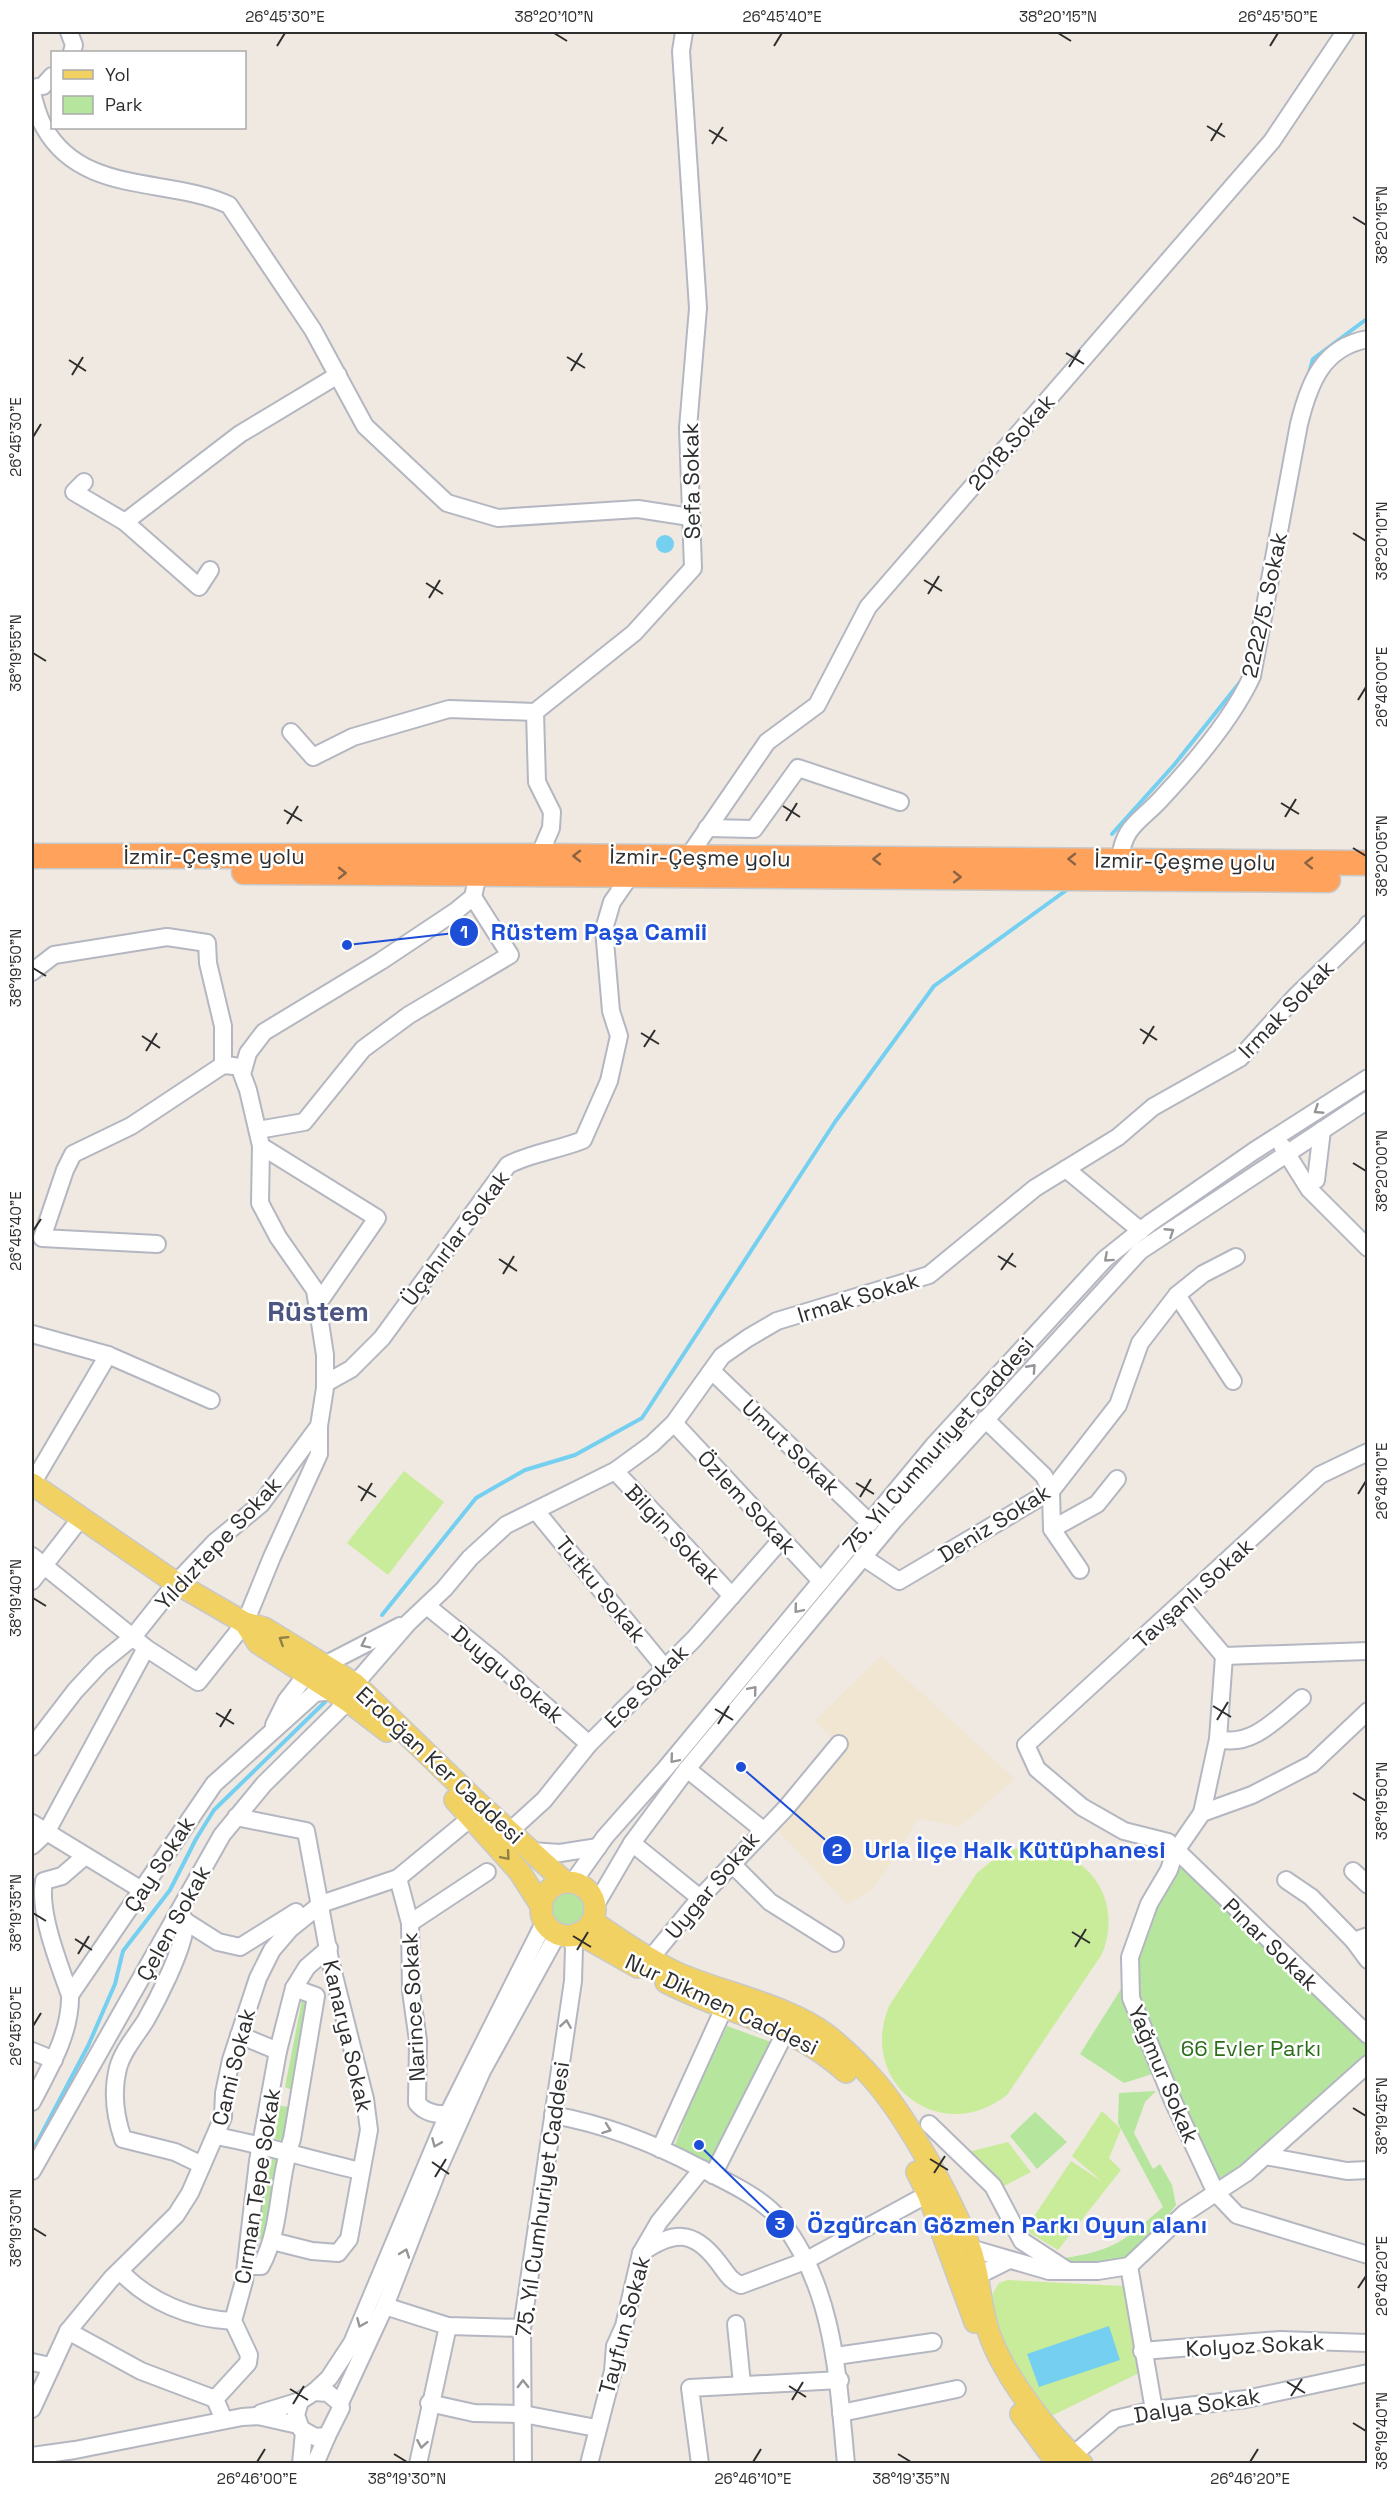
<svg xmlns="http://www.w3.org/2000/svg" width="1399" height="2495" font-family="'Space Grotesk',sans-serif">
<rect width="100%" height="100%" fill="#efe9e1"/>
<path fill="#f0e6d1" d="M881,1656L1015,1779L959,1827L918,1818L885,1872L871,1890L847,1904L777,1829L843,1748L815,1721Z"/>
<g fill="#b6e59e">
<path d="M1175,1852L1367,2035V2064L1216,2193L1131,1998L1130,1957Z"/>
<circle cx="568" cy="1909" r="16"/>
<path d="M1121,1989L1155,2068L1152,2074L1124,2083L1080,2054Z"/>
<path d="M309,1998L294,2091L285,2087L302,2000Z"/>
<path d="M727,2026L771,2042L713,2175L672,2153L687,2112Z"/>
<path d="M1156,2091L1145,2102L1134,2133L1153,2169L1160,2164L1172,2185L1176,2205L1129,2266L1069,2272L1064,2258C1115,2251 1126,2239 1163,2207L1118,2123L1119,2093Z"/>
<path d="M280,2106L291,2107L285,2141L275,2139Z"/>
<path d="M1035,2112L1067,2142L1037,2169L1010,2136Z"/>
<path d="M274,2148L283,2149L266,2238L262,2240L257,2237Z"/>
</g>
<g fill="#c9ec9a">
<path d="M404,1471L444,1502L388,1575L347,1543Z"/>
<path d="M1038,1847C1092,1854 1123,1903 1102,1954L1007,2095C941,2147 857,2084 889,2006L977,1873L1000,1854L1018,1848Z"/>
<path d="M1102,2111L1121,2129L1109,2158L1121,2170L1058,2250L1025,2230L1071,2161L1103,2182L1072,2156Z"/>
<path d="M1008,2142L1031,2172L1000,2188L964,2153Z"/>
<path d="M1008,2280L1123,2286L1141,2372L1041,2421L986,2326L993,2293L999,2283Z"/>
</g>
<g fill="#75cff0">
<circle cx="665" cy="544" r="9"/>
<path d="M1109,2326L1120,2360L1039,2387L1027,2354Z"/>
</g>
<g fill="none" stroke-linecap="round" stroke-linejoin="round">
<g stroke="#75cff0" stroke-width="4">
<path d="M1308,376L1313,359L1368,318"/>
<path d="M1112,834L1174,765L1241,681"/>
<path d="M382,1615L476,1498L525,1470L575,1455L642,1418L835,1122L934,986L1068,889"/>
<path d="M32,2152L88,2046L115,1984L123,1951L170,1890L196,1839L214,1810L329,1698"/>
</g>
<g stroke="#b4b7c1" stroke-width="20">
<g id="minor">
<path d="M69,32L74,45L72,52"/>
<path d="M32,88L43,86L52,76"/>
<path d="M32,93C35,104 38,117 44,127C82,196 169,177 229,205L313,330L365,426L447,503L498,518L638,509L690,517"/>
<path d="M84,482L74,492L125,522L199,587L210,570"/>
<path d="M125,522L240,434L338,375"/>
<path d="M291,732L313,757L353,737L449,709L535,712"/>
<path d="M707,828L754,829L798,768L900,802"/>
<path d="M539,856L551,828L552,812L537,782L535,712L634,633L693,568L688,428L698,308L681,51L684,32"/>
<path d="M688,857L767,742L817,705L868,607L1272,141L1345,32"/>
<path d="M1120,860C1123,827 1139,822 1159,801C1191,767 1233,718 1252,676L1299,424C1309,384 1322,347 1368,339"/>
<path d="M32,972L54,955L167,937L207,943L208,963L223,1026V1065L234,1066"/>
<path d="M258,1130L304,1122L363,1049L409,1015L510,955L473,897"/>
<path d="M261,1146L377,1218L317,1305"/>
<path d="M1282,1146L1309,1189L1368,1248"/>
<path d="M1066,1169L1141,1231"/>
<path d="M1316,1180L1322,1130"/>
<path d="M157,1244L42,1238L65,1170L73,1154L131,1126L223,1065"/>
<path d="M1177,1295L1233,1381"/>
<path d="M32,1334L108,1355L211,1400"/>
<path d="M712,1371L870,1523"/>
<path d="M326,1383L351,1369L382,1338L508,1165C531,1153 558,1150 583,1140L609,1081L619,1036L611,1011L604,929L612,902L630,876"/>
<path d="M985,1419L1044,1476L1051,1491L1052,1529L1080,1570"/>
<path d="M674,1423L821,1581"/>
<path d="M1368,1452L1320,1475L1026,1745L1037,1769L1082,1807L1124,1831L1168,1842L1368,2035"/>
<path d="M615,1471L732,1596"/>
<path d="M32,1484L108,1355"/>
<path d="M536,1511L665,1668"/>
<path d="M1052,1529L1097,1504L1117,1479"/>
<path d="M32,1556L146,1648L198,1682L245,1623L272,1557L319,1454V1426"/>
<path d="M863,1557L899,1581L1051,1491L1118,1405L1140,1343L1177,1295L1203,1274L1236,1257"/>
<path d="M32,1581L80,1519"/>
<path d="M1180,1604L1224,1656"/>
<path d="M427,1606L496,1662L589,1744"/>
<path d="M1224,1656L1368,1651"/>
<path d="M1368,1711L1312,1764L1252,1795L1202,1813L1175,1852L1169,1870L1149,1904L1130,1957L1131,1998L1173,2101L1216,2193L1237,2215L1368,2255"/>
<path d="M274,1725L286,1701L307,1674L400,1626"/>
<path d="M1218,1739C1252,1748 1277,1718 1302,1698"/>
<path d="M32,1747L75,1691L101,1663L133,1637L176,1583L215,1542L261,1504L319,1426L325,1388V1355L315,1290L278,1237L260,1203L261,1146L248,1090L242,1074L248,1053L264,1032L381,961L456,911L473,897L478,874"/>
<path d="M687,1769L763,1830"/>
<path d="M1202,1813L1218,1739L1224,1656"/>
<path d="M236,1817L306,1831L330,1960L365,2099L369,2130L349,2239L338,2253L312,2251L272,2241"/>
<path d="M32,1823L140,1889"/>
<path d="M510,1831L544,1800L589,1744L694,1639L781,1540"/>
<path d="M632,1843L700,1898"/>
<path d="M32,1846L46,1833L146,1648"/>
<path d="M531,1851L560,1853L598,1847"/>
<path d="M732,1864L770,1902L835,1943"/>
<path d="M1353,1871L1368,1885"/>
<path d="M398,1878L410,1923L411,1991L418,2041L417,2103C425,2113 436,2115 448,2114"/>
<path d="M1286,1880L1311,1897L1354,1941L1368,1936"/>
<path d="M573,1882L605,1837L666,1768L934,1445L1105,1259L1150,1223L1254,1151L1368,1078"/>
<path d="M595,1906L632,1843L687,1769L894,1520L1140,1251L1368,1100"/>
<path d="M180,1910C183,1917 186,1924 184,1932C180,1955 158,1999 146,2020C136,2036 123,2050 118,2068C112,2092 115,2116 123,2139L175,2152L202,2165"/>
<path d="M185,1921L218,1942L240,1947L296,1912"/>
<path d="M410,1923L487,1872"/>
<path d="M1354,1941L1368,1960"/>
<path d="M650,1959L700,1898L786,1808L839,1744"/>
<path d="M70,1995C59,1964 38,1912 44,1881L62,1876L84,1857"/>
<path d="M239,2035L278,2051"/>
<path d="M32,2051L54,2060"/>
<path d="M32,2102C49,2069 71,2033 70,1995L214,1784L315,1693L333,1691L355,1684L408,1623L444,1589L470,1558L506,1525L615,1471L652,1444L674,1423L722,1356L748,1338L777,1321L929,1275L1035,1188L1118,1137L1153,1107L1240,1058L1295,997L1366,928L1368,924"/>
<path d="M553,2115C603,2124 653,2143 698,2167C725,2181 761,2196 781,2221C835,2289 838,2381 846,2464"/>
<path d="M929,2124L993,2186L1022,2241L1068,2271"/>
<path d="M216,2136C265,2145 312,2160 361,2171"/>
<path d="M660,2149L724,2008"/>
<path d="M1265,2156L1347,2171L1368,2170"/>
<path d="M32,2171L222,1835L264,1784L348,1701"/>
<path d="M713,2175L786,2031"/>
<path d="M961,2252L970,2248L1049,2271H1098L1129,2266L1185,2213L1246,2173L1368,2064"/>
<path d="M641,2253C673,2231 693,2229 718,2262C726,2272 729,2280 741,2285L805,2261L928,2194"/>
<path d="M246,2266H261C282,2227 277,2181 292,2139L316,1996L294,1988"/>
<path d="M1129,2266L1154,2410"/>
<path d="M120,2271C149,2302 191,2319 233,2321"/>
<path d="M967,2281L1009,2260"/>
<path d="M385,2306L448,2326L522,2328"/>
<path d="M736,2324L742,2384"/>
<path d="M68,2331L141,2371L215,2399"/>
<path d="M1142,2351L1280,2340L1368,2343"/>
<path d="M836,2356L933,2342"/>
<path d="M32,2362L50,2366"/>
<path d="M314,2392L329,2378L352,2343L448,2114L545,1921"/>
<path d="M340,2403L385,2306L437,2172L482,2071L558,1933"/>
<path d="M429,2403L474,2413L523,2414L596,2428"/>
<path d="M32,2409L68,2331L111,2279L176,2215L190,2193L223,2117L224,2093L231,2060L258,1978L272,1950L290,1929L321,1904L398,1878L472,1817"/>
<path d="M261,2413L300,2401L314,2392L328,2393L340,2403L341,2408L327,2436L315,2437L301,2429L296,2415L300,2401"/>
<path d="M841,2413L957,2389"/>
<path d="M224,2420L215,2399L248,2363L249,2355L233,2321L244,2281L258,2161L278,2051L294,1988L307,1967L329,1948"/>
<path d="M1073,2455L1115,2419L1154,2410L1246,2399L1368,2373"/>
<path d="M32,2456L75,2450L242,2417L258,2416L298,2425"/>
<path d="M301,2464L304,2432"/>
<path d="M315,2464L327,2436"/>
<path d="M418,2464L448,2326"/>
<path d="M523,2464L522,2328L573,1981L574,1947L570,1935"/>
<path d="M589,2464L613,2371L615,2346L624,2326L641,2253L659,2222L702,2169"/>
<path d="M700,2464L690,2388L840,2380"/>
</g>
</g>
<g stroke="#c9c9c9" stroke-width="24">
<g id="major">
<path d="M32,1484L176,1583L245,1623L264,1628L355,1684L477,1802L565,1882"/>
<path d="M245,1623L258,1643L348,1701L387,1731"/>
<path d="M455,1800L519,1871L542,1907"/>
<circle cx="568" cy="1909" r="27"/>
<path d="M592,1921C620,1940 647,1959 677,1973C722,1993 788,2005 827,2035C843,2048 860,2064 873,2079C907,2117 952,2200 970,2248C979,2272 979,2298 986,2323C997,2368 1048,2434 1082,2464"/>
<path d="M578,1933L638,1967"/>
<path d="M666,1982C729,2015 790,2021 846,2072"/>
<path d="M917,2172L928,2194L975,2322"/>
<path d="M1021,2414L1058,2464"/>
</g>
</g>
<g stroke="#c9c9c9" stroke-width="27">
<g id="highway">
<path d="M32,856H539L1368,863"/>
<path d="M244,872L1328,880"/>
</g>
</g>
<use href="#minor" stroke="#fff" stroke-width="16"/>
<use href="#major" stroke="#f2d163" stroke-width="21"/>
<use href="#highway" stroke="#ffa35c" stroke-width="24"/>
</g>
<defs><path id="oneway-chevron" d="M-2-3.5L2.5 0L-2 3.5" fill="none" stroke-width="1.6" stroke-linecap="round" stroke-linejoin="round" transform="scale(1.5)"/></defs>
<g stroke="#8c6343">
<use href="#oneway-chevron" transform="translate(577 856) rotate(-180)"/>
<use href="#oneway-chevron" transform="translate(877 859) rotate(-180)"/>
<use href="#oneway-chevron" transform="translate(1072 859) rotate(-179)"/>
<use href="#oneway-chevron" transform="translate(1309 863) rotate(-179)"/>
<use href="#oneway-chevron" transform="translate(342 873)"/>
<use href="#oneway-chevron" transform="translate(957 877)"/>
</g>
<g stroke="#969696">
<use href="#oneway-chevron" transform="translate(1318 1110) rotate(147)"/>
<use href="#oneway-chevron" transform="translate(1170 1232) rotate(-33)"/>
<use href="#oneway-chevron" transform="translate(1108 1258) rotate(138)"/>
<use href="#oneway-chevron" transform="translate(1032 1368) rotate(-48)"/>
<use href="#oneway-chevron" transform="translate(798 1609) rotate(130)"/>
<use href="#oneway-chevron" transform="translate(365 1644) rotate(154)"/>
<use href="#oneway-chevron" transform="translate(753 1690) rotate(-50)"/>
<use href="#oneway-chevron" transform="translate(674 1759) rotate(130)"/>
<use href="#oneway-chevron" transform="translate(566 2024) rotate(-81)"/>
<use href="#oneway-chevron" transform="translate(607 2129) rotate(20)"/>
<use href="#oneway-chevron" transform="translate(436 2143) rotate(113)"/>
<use href="#oneway-chevron" transform="translate(405 2253) rotate(-70)"/>
<use href="#oneway-chevron" transform="translate(361 2323) rotate(113)"/>
<use href="#oneway-chevron" transform="translate(523 2384) rotate(-91)"/>
<use href="#oneway-chevron" transform="translate(422 2444) rotate(100)"/>
</g>
<g stroke="#908048">
<use href="#oneway-chevron" transform="translate(283 1640) rotate(-148)"/>
<use href="#oneway-chevron" transform="translate(506 1856) rotate(49)"/>
</g>
<path fill="none" stroke="#2e2e2e" stroke-width="2" d="M554,33L567,41M1058,33L1071,41M277,46L285,33M774,46L782,33M1270,46L1278,33M1207,126L1225,137M709,130L727,141M1211,141L1222,123M712,144L723,127M1353,217L1366,225M1066,353L1084,364M567,357L585,368M69,360L86,371M1069,367L1080,350M571,371L582,353M72,375L83,357M33,437L41,424M1353,533L1366,541M924,580L942,591M426,583L443,594M928,594L939,576M429,598L440,580M33,653L46,661M1358,700L1366,687M1281,803L1299,814M783,806L800,817M284,810L302,821M1285,817L1296,799M786,821L797,803M287,824L298,806M1353,848L1366,856M33,968L46,976M1140,1029L1157,1040M641,1033L659,1044M142,1036L160,1048M1143,1044L1154,1026M644,1047L655,1030M146,1051L157,1033M1353,1163L1366,1171M33,1231L41,1219M998,1256L1016,1267M499,1259L517,1271M1001,1270L1013,1253M503,1274L514,1256M856,1483L874,1494M358,1486L376,1497M1358,1494L1366,1481M860,1497L871,1479M361,1501L372,1483M33,1598L46,1606M1213,1706L1231,1717M715,1709L733,1720M216,1713L234,1724M1217,1720L1228,1702M718,1724L729,1706M220,1727L231,1709M1353,1793L1366,1801M33,1913L46,1921M1072,1932L1090,1943M573,1936L591,1947M75,1939L92,1950M1075,1947L1086,1929M577,1950L588,1932M78,1954L89,1936M33,2026L41,2013M1353,2108L1366,2116M930,2159L948,2170M432,2162L449,2174M934,2173L945,2156M435,2177L446,2159M33,2228L46,2236M1358,2288L1366,2276M1287,2382L1305,2393M789,2386L806,2397M290,2389L308,2400M1291,2396L1302,2379M792,2400L803,2382M293,2404L304,2386M1353,2423L1366,2431M394,2454L407,2462M898,2454L911,2462M257,2462L265,2449M753,2462L761,2449M1250,2462L1258,2449"/>
<g text-anchor="middle" stroke-width="5" stroke-linejoin="round" paint-order="stroke">
<g font-size="22" fill="#2e2e2e" stroke="#fff">
<text transform="translate(1011 442) rotate(-49)" y="8">2018.Sokak</text>
<text transform="translate(691 481) rotate(-91)" y="8">Sefa Sokak</text>
<text transform="translate(1264 605) rotate(-78)" y="8">2222/5. Sokak</text>
<text x="214" y="864">İzmir-Çeşme yolu</text>
<text transform="translate(700 857) rotate(1)" y="8">İzmir-Çeşme yolu</text>
<text transform="translate(1185 861) rotate(1)" y="8">İzmir-Çeşme yolu</text>
<text transform="translate(1286 1009) rotate(-46)" y="8">Irmak Sokak</text>
<text transform="translate(455 1238) rotate(-53)" y="8">Üçahırlar Sokak</text>
<text transform="translate(858 1297) rotate(-17)" y="8">Irmak Sokak</text>
<text transform="translate(938 1445) rotate(-49)" y="8">75. Yıl Cumhuriyet Caddesi</text>
<text transform="translate(791 1447) rotate(44)" y="8">Umut Sokak</text>
<text transform="translate(747 1502) rotate(47)" y="8">Özlem Sokak</text>
<text transform="translate(994 1523) rotate(-32)" y="8">Deniz Sokak</text>
<text transform="translate(673 1534) rotate(47)" y="8">Bilgin Sokak</text>
<text transform="translate(218 1543) rotate(-47)" y="8">Yıldıztepe Sokak</text>
<text transform="translate(601 1589) rotate(51)" y="8">Tutku Sokak</text>
<text transform="translate(1193 1593) rotate(-42)" y="8">Tavşanlı Sokak</text>
<text transform="translate(508 1674) rotate(40)" y="8">Duygu Sokak</text>
<text transform="translate(646 1686) rotate(-45)" y="8">Ece Sokak</text>
<text transform="translate(440 1765) rotate(43)" y="8">Erdoğan Ker Caddesi</text>
<text transform="translate(159 1864) rotate(-57)" y="8">Çay Sokak</text>
<text transform="translate(712 1885) rotate(-50)" y="8">Uygar Sokak</text>
<text transform="translate(173 1923) rotate(-61)" y="8">Çelen Sokak</text>
<text transform="translate(1271 1944) rotate(44)" y="8">Pınar Sokak</text>
<text transform="translate(722 2004) rotate(25)" y="8">Nur Dikmen Caddesi</text>
<text transform="translate(413 2007) rotate(-93)" y="8">Narince Sokak</text>
<text transform="translate(348 2036) rotate(77)" y="8">Kanarya Sokak</text>
<text transform="translate(233 2067) rotate(-76)" y="8">Cami Sokak</text>
<text transform="translate(1164 2074) rotate(67)" y="8">Yağmur Sokak</text>
<text transform="translate(257 2186) rotate(-81)" y="8">Cırman Tepe Sokak</text>
<text transform="translate(542 2199) rotate(-82)" y="8">75. Yıl Cumhuriyet Caddesi</text>
<text transform="translate(624 2325) rotate(-75)" y="8">Tayfun Sokak</text>
<text transform="translate(1255 2345) rotate(-3)" y="8">Kolyoz Sokak</text>
<text transform="translate(1197 2405) rotate(-9)" y="8">Dalya Sokak</text>
</g>
<g font-size="22" fill="#2c6e1b" stroke="#fff">
<text x="1251" y="2056">66 Evler Parkı</text>
</g>
<g font-size="28" font-weight="bold" fill="#4d5680" stroke="#fff">
<text x="318" y="1321">Rüstem</text>
</g>
</g>
<path fill="none" stroke="#1d4ed8" stroke-width="2" d="M347 945L464 932M741 1767L837 1850M699 2145L780 2224"/>
<g fill="#1d4ed8" stroke="#fff" stroke-width="2">
<circle cx="347" cy="945" r="6"/>
<circle cx="741" cy="1767" r="6"/>
<circle cx="699" cy="2145" r="6"/>
<circle cx="464" cy="932" r="15"/>
<circle cx="837" cy="1850" r="15"/>
<circle cx="780" cy="2224" r="15"/>
</g>
<g font-size="18" text-anchor="middle" font-weight="bold" fill="#fff">
<text x="464" y="938">1</text>
<text x="837" y="1856">2</text>
<text x="780" y="2230">3</text>
</g>
<g font-size="24" text-anchor="middle" font-weight="bold" fill="#1d4ed8" stroke="#fff" stroke-width="5" stroke-linejoin="round" paint-order="stroke">
<text x="599" y="940">Rüstem Paşa Camii</text>
<text x="1015" y="1858">Urla İlçe Halk Kütüphanesi</text>
<text x="1007" y="2233">Özgürcan Gözmen Parkı Oyun alanı</text>
</g>
<rect width="1399" height="2495" fill="none" stroke="#ffffff" stroke-width="66"/>
<rect x="51" y="51" width="195" height="78" fill="#ffffff" stroke="#ababab" stroke-width="1.5"/>
<rect x="63" y="70" width="30" height="9" fill="#f2d163" stroke="#ababab" stroke-width="1.5"/>
<text x="105" y="81" font-size="18" fill="#2e2e2e">Yol</text>
<rect x="63" y="96" width="30" height="18" fill="#b6e59e" stroke="#ababab" stroke-width="1.5"/>
<text x="105" y="111" font-size="18" fill="#2e2e2e">Park</text>
<rect x="33" y="33" width="1333" height="2429" fill="none" stroke="#2e2e2e" stroke-width="2"/>
<g font-size="15" text-anchor="middle" fill="#2e2e2e">
<text x="285" y="22">26°45'30"E</text>
<text x="554" y="22">38°20'10"N</text>
<text x="782" y="22">26°45'40"E</text>
<text x="1058" y="22">38°20'15"N</text>
<text x="1278" y="22">26°45'50"E</text>
<text transform="translate(1382 225) rotate(-90)" y="5">38°20'15"N</text>
<text transform="translate(16 437) rotate(-90)" y="5">26°45'30"E</text>
<text transform="translate(1382 541) rotate(-90)" y="5">38°20'10"N</text>
<text transform="translate(16 653) rotate(-90)" y="5">38°19'55"N</text>
<text transform="translate(1382 687) rotate(-90)" y="5">26°46'00"E</text>
<text transform="translate(1382 856) rotate(-90)" y="5">38°20'05"N</text>
<text transform="translate(16 968) rotate(-90)" y="5">38°19'50"N</text>
<text transform="translate(1382 1171) rotate(-90)" y="5">38°20'00"N</text>
<text transform="translate(16 1231) rotate(-90)" y="5">26°45'40"E</text>
<text transform="translate(1382 1481) rotate(-90)" y="5">26°46'10"E</text>
<text transform="translate(16 1598) rotate(-90)" y="5">38°19'40"N</text>
<text transform="translate(1382 1801) rotate(-90)" y="5">38°19'50"N</text>
<text transform="translate(16 1913) rotate(-90)" y="5">38°19'35"N</text>
<text transform="translate(16 2026) rotate(-90)" y="5">26°45'50"E</text>
<text transform="translate(1382 2116) rotate(-90)" y="5">38°19'45"N</text>
<text transform="translate(16 2228) rotate(-90)" y="5">38°19'30"N</text>
<text transform="translate(1382 2276) rotate(-90)" y="5">26°46'20"E</text>
<text transform="translate(1382 2431) rotate(-90)" y="5">38°19'40"N</text>
<text x="257" y="2484">26°46'00"E</text>
<text x="407" y="2484">38°19'30"N</text>
<text x="753" y="2484">26°46'10"E</text>
<text x="911" y="2484">38°19'35"N</text>
<text x="1250" y="2484">26°46'20"E</text>
</g>
</svg>
